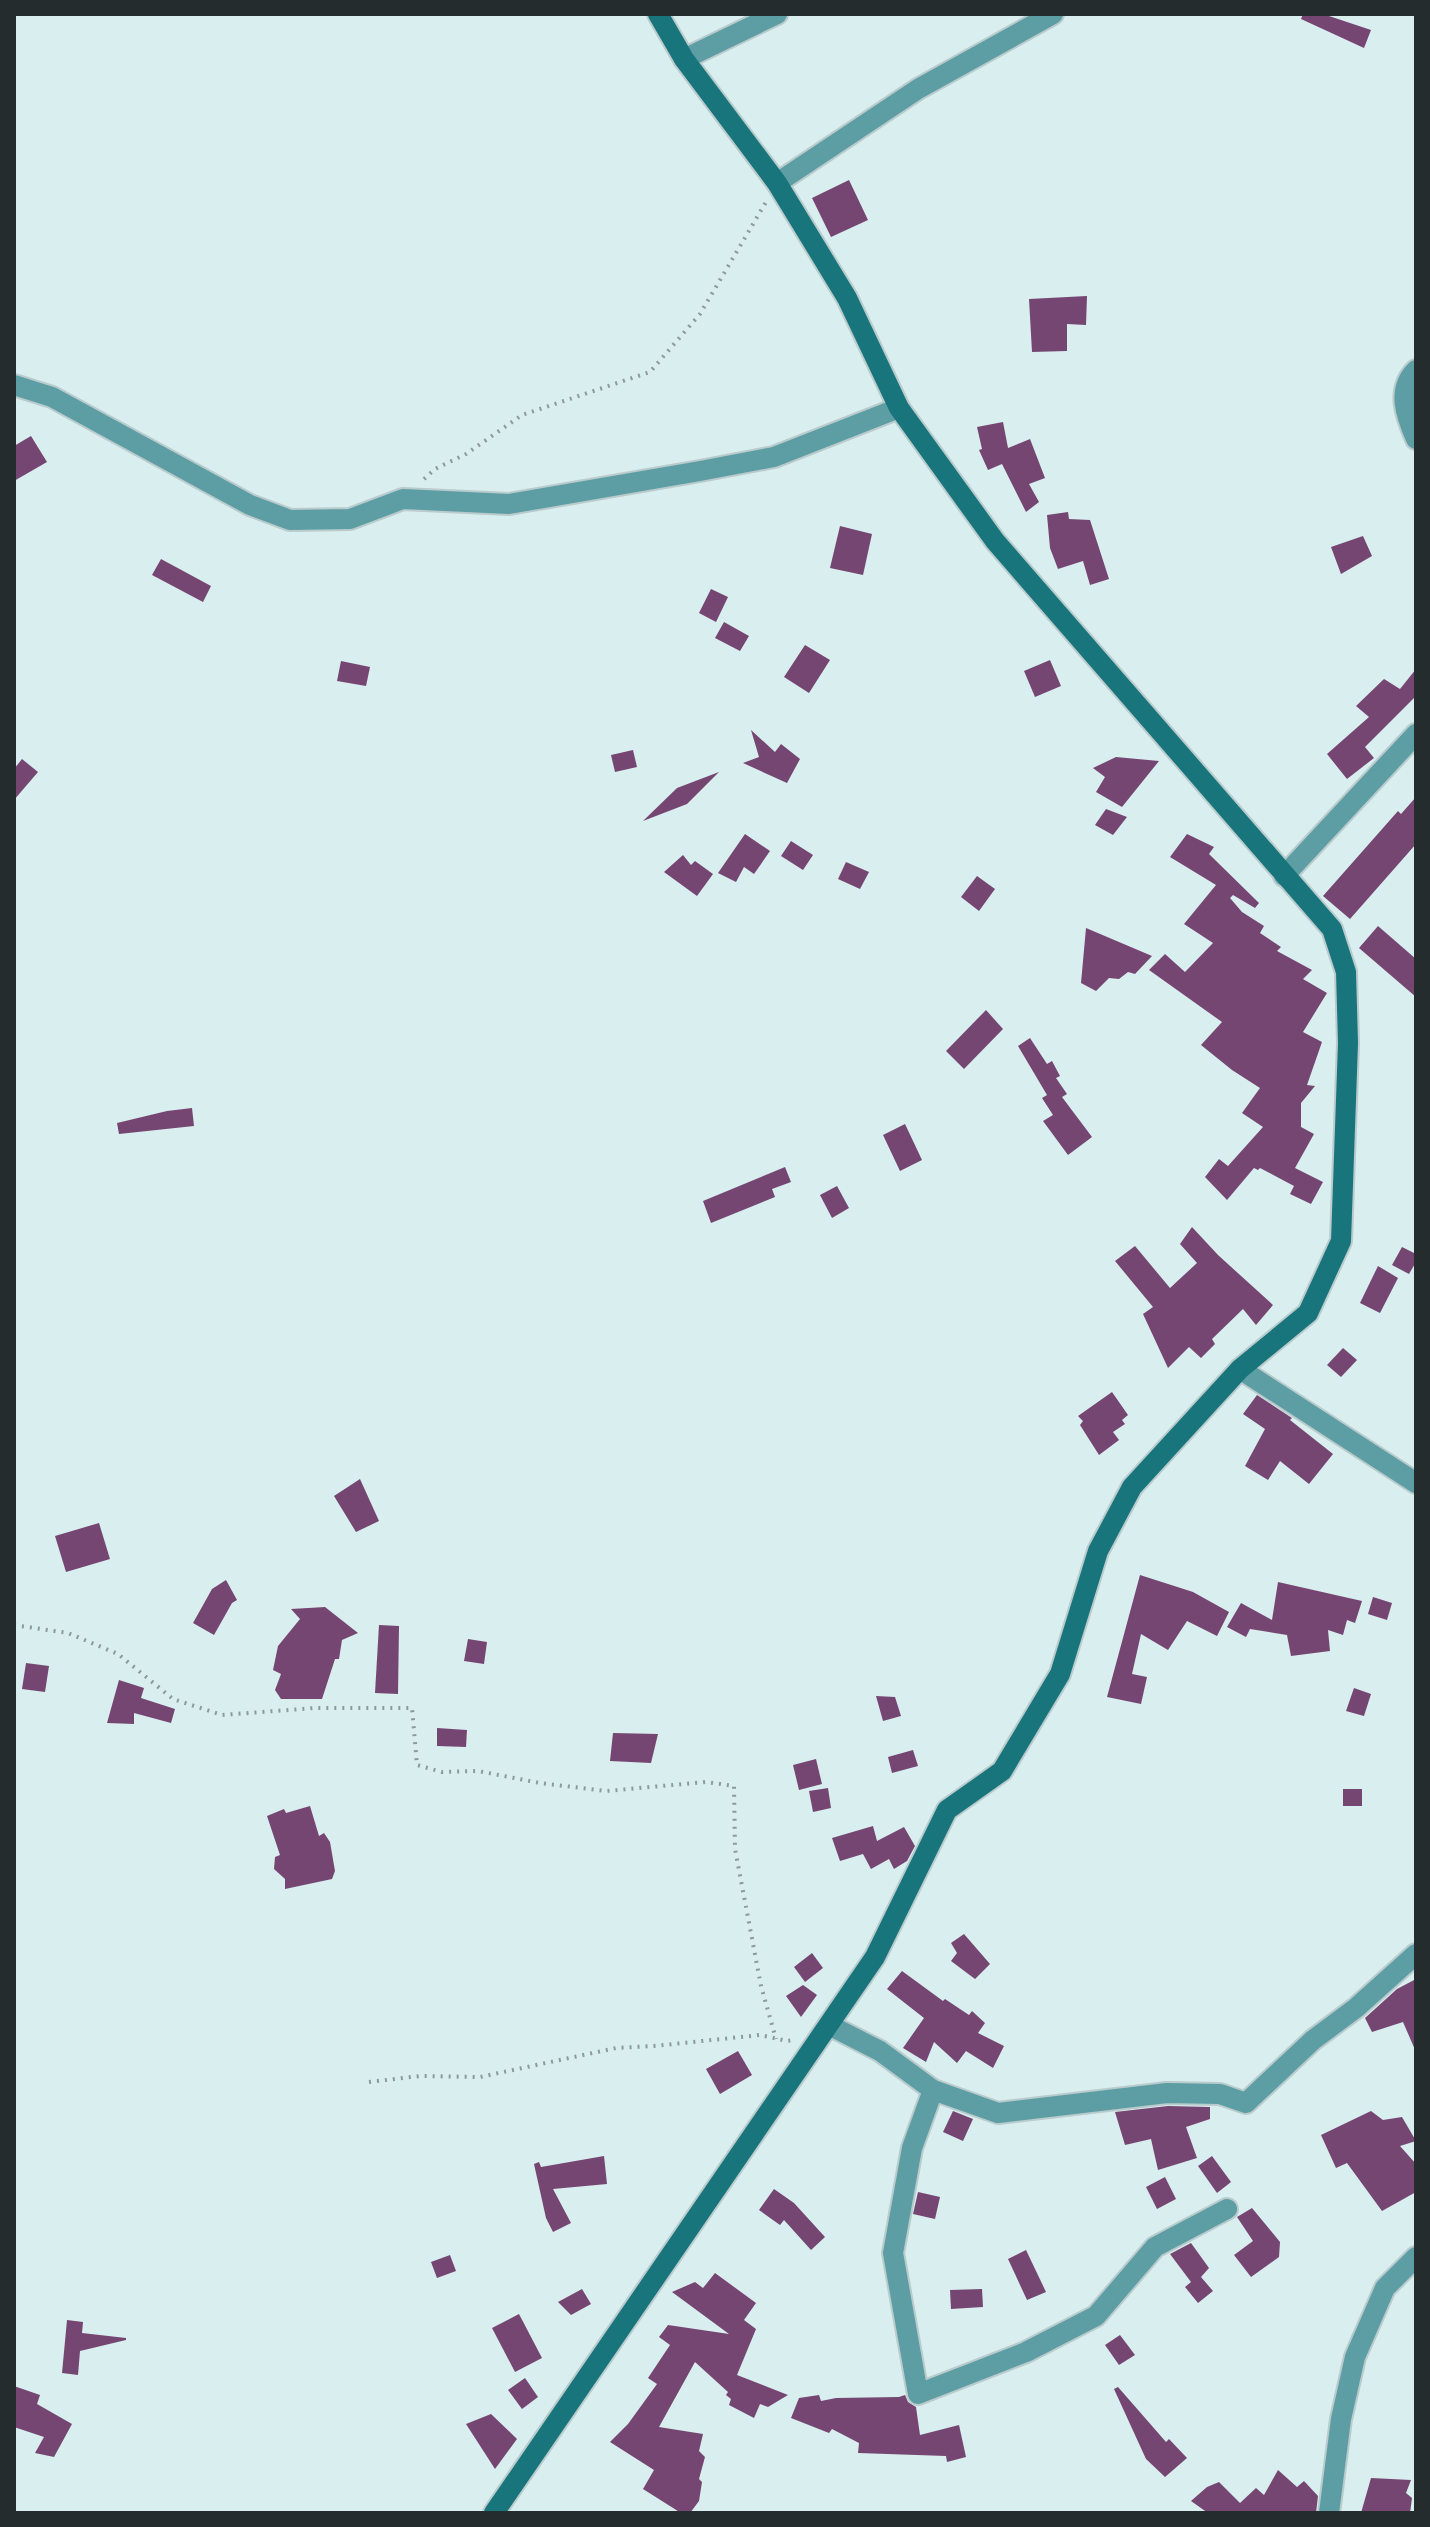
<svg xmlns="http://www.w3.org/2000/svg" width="1430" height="2527" font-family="'IBM Plex Sans',sans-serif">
<rect width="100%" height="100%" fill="#d9eeef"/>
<g fill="#764672">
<path d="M1303,14H1323L1371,30L1364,48L1301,19Z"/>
<path d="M849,180L868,220L831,237L812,198Z"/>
<path d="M1087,296L1086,325L1067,324V351L1032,352L1029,299Z"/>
<path d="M1003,422L1008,448L1030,439L1045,478L1029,484L1039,502L1026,512L1002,464L988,470L979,450L982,449L977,427Z"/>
<path d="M31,436L47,462L14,481V446Z"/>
<path d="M1068,512L1069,519L1090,520L1109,579L1090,585L1083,561L1058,569L1050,548L1047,515Z"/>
<path d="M840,526L872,534L863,575L830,568Z"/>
<path d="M1363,536L1372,556L1341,574L1331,547Z"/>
<path d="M161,559L211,586L203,602L152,575Z"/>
<path d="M711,589L728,597L716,622L699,613Z"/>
<path d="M724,622L749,636L740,651L715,638Z"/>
<path d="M805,645L830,660L809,693L784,677Z"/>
<path d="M1050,660L1061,686L1035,697L1024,671Z"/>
<path d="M341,661L370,667L366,686L337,681Z"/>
<path d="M1416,669V696L1365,747L1374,758L1347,779L1327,754L1369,717L1356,706L1384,679L1400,689Z"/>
<path d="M751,730L775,752L781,744L800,759L787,783L743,763L759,757Z"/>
<path d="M633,750L637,767L615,772L611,755Z"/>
<path d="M1116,757L1159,761L1122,807L1096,792L1105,777L1093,768Z"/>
<path d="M22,759L38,772L14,800V769Z"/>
<path d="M719,772L687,804L643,821L677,788Z"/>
<path d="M1416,797V844L1350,919L1323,896L1398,811L1401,814Z"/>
<path d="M1106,809L1127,817L1113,835L1095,825Z"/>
<path d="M745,834L770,851L754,874L744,867L736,882L718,873Z"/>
<path d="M1187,834L1214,847L1209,854L1259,903L1255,908L1233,895L1230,898L1242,912L1264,926L1260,933L1281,947L1277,951L1312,970L1303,979L1327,993L1303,1032L1322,1042L1307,1085L1315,1086L1301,1103V1127L1314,1134L1295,1168L1323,1182L1311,1204L1290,1194L1294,1186L1260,1168L1258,1170L1254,1168L1227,1200L1205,1177L1219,1159L1228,1166L1263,1127L1242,1113L1260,1088L1232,1070L1201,1045L1222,1022L1149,970L1165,954L1185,972L1213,943L1184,924L1216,885L1170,857Z"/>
<path d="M791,841L813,855L803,870L781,856Z"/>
<path d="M683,855L691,865L695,861L713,874L697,896L664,872Z"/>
<path d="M846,862L869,872L860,889L838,879Z"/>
<path d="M977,876L995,889L979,911L961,897Z"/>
<path d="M1378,926L1416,959V997L1359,948Z"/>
<path d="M1086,928L1152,956L1135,974L1128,972L1119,979L1109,978L1096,991L1081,983Z"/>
<path d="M986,1010L1003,1029L964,1069L946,1051Z"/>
<path d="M1030,1038L1047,1064L1052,1061L1060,1076L1056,1078L1067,1094L1062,1097L1092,1137L1068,1155L1043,1121L1053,1115L1042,1098L1047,1095L1018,1046Z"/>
<path d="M192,1108L194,1126L119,1134L117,1123L167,1111Z"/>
<path d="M905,1124L922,1160L900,1171L883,1135Z"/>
<path d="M785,1167L791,1182L772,1189L775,1197L711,1223L703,1201Z"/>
<path d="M837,1186L849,1208L832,1218L820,1195Z"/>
<path d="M1192,1227L1218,1255L1273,1305L1256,1325L1243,1309L1212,1339L1215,1344L1201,1358L1189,1347L1168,1368L1143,1314L1153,1307L1115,1261L1135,1246L1170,1288L1197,1263L1180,1244Z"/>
<path d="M1402,1247L1416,1254V1262L1409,1274L1392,1265Z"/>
<path d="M1378,1266L1398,1278L1380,1313L1360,1303Z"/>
<path d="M1343,1348L1357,1360L1341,1377L1327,1365Z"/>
<path d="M1112,1392L1128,1415L1122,1420L1125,1424L1113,1432L1119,1440L1099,1455L1080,1425L1083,1421L1078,1416Z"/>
<path d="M1257,1395L1292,1418L1290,1420L1333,1454L1309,1484L1280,1461L1268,1480L1245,1466L1265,1429L1243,1414Z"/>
<path d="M360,1479L379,1521L356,1532L334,1496Z"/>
<path d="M99,1523L110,1559L66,1572L55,1536Z"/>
<path d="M1140,1575L1193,1592L1229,1612L1217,1636L1187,1621L1168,1650L1141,1634L1132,1674L1147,1677L1141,1704L1107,1697Z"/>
<path d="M226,1580L237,1600L232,1603L214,1635L193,1623L212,1589Z"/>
<path d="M1278,1582L1362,1601L1355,1623L1347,1620L1343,1635L1328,1630L1330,1651L1291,1656L1287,1635L1250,1629L1246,1637L1227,1627L1241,1603L1272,1620Z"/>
<path d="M1373,1597L1392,1603L1387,1620L1368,1614Z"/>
<path d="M325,1607L358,1633L342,1640L339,1659H335L322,1699H281L275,1690L281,1674L273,1670L278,1646L300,1619L291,1609Z"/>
<path d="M379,1625L399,1626L398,1694L375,1693Z"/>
<path d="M468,1639L487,1642L484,1664L464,1661Z"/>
<path d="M26,1663L49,1666L45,1692L22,1689Z"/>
<path d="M119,1680L144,1688L141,1698L175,1709L171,1723L134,1713V1724L107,1723Z"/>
<path d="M1354,1688L1371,1694L1364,1716L1346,1711Z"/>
<path d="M876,1696L895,1697L901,1716L883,1721Z"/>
<path d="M437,1728L467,1730L466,1747L437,1746Z"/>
<path d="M613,1733L658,1734L651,1763L610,1761Z"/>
<path d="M913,1750L918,1766L892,1773L888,1757Z"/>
<path d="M816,1759L822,1784L799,1790L793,1765Z"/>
<path d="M828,1788L831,1808L813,1812L809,1791Z"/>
<rect x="1343" y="1789" width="19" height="17"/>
<path d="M310,1806L319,1836L324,1833L330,1842L335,1871L332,1879L285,1889V1879L274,1869L275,1857L280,1855L267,1816L284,1809L286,1813Z"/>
<path d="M873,1826L877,1841L904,1827L915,1846L907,1861L894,1869L889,1859L871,1869L863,1854L840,1861L832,1838Z"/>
<path d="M964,1934L990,1964L975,1979L951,1961L957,1953L951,1943Z"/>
<path d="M812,1953L823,1968L805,1982L794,1967Z"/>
<path d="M902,1971L943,2001L945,1999L969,2015L972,2011L985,2023L978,2033L1004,2046L993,2068L966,2051L957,2063L934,2042L926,2062L903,2048L924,2018L887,1989Z"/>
<path d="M1416,1979V2052L1403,2022L1372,2032L1365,2018L1397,1989Z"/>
<path d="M803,1985L817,1995L801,2017L786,1996Z"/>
<path d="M738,2051L752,2075L720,2094L706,2069Z"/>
<path d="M1168,2106L1210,2107V2119L1186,2127L1197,2158L1158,2170L1151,2139L1125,2145L1115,2112Z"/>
<path d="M953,2111L973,2119L963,2141L943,2132Z"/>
<path d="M1371,2111L1383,2120L1402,2117L1416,2141L1400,2146L1416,2164V2192L1382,2211L1347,2163L1336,2168L1321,2135Z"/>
<path d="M604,2156L607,2184L553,2189L571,2223L553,2232L546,2218L534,2164L539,2162L541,2167Z"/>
<path d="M1212,2156L1231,2182L1217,2193L1198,2166Z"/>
<path d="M1165,2177L1176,2199L1157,2209L1146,2187Z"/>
<path d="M774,2189L794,2203L825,2237L811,2250L784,2220L780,2225L759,2210Z"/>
<path d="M918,2192L940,2197L935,2219L913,2214Z"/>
<path d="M1252,2208L1280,2242L1279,2257L1251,2277L1234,2255L1253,2241L1237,2217Z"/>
<path d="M1191,2243L1209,2268L1201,2277L1213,2291L1198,2303L1185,2287L1191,2282L1170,2254Z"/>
<path d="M1026,2250L1046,2292L1027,2300L1008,2259Z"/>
<path d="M450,2255L456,2271L437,2278L431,2262Z"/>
<path d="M715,2273L756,2303L744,2320L756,2329L737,2375L788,2395L768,2407L760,2404L754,2418L729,2405L731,2399L726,2395L728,2392L695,2362L659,2427L703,2434L699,2451L705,2457L699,2479L702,2482L699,2501L690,2513H681L643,2489L654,2470L610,2442L628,2424L657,2384L648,2378L670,2345L659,2337L668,2325L729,2334L672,2292L695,2282L703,2288Z"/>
<path d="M582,2289L591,2304L571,2315L558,2302Z"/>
<path d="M982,2289L983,2307L951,2309L950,2290Z"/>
<path d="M519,2314L542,2358L515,2372L492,2328Z"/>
<path d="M67,2320L83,2322L82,2333L126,2338V2340L80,2351L78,2375L62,2373Z"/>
<path d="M1120,2335L1135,2355L1119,2365L1105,2345Z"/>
<path d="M525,2378L538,2397L522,2409L508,2390Z"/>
<path d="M14,2386L40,2395L37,2404L72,2424L54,2457L35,2453L44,2437L14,2427Z"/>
<path d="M1118,2387L1166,2442L1169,2439L1187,2458L1165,2477L1146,2459L1114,2389Z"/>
<path d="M819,2395L821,2401L836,2398L899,2397L905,2395L908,2402L916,2407L920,2435L959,2425L966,2457L947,2462L946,2456L858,2453L859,2443L832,2429L829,2433L791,2418L799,2398Z"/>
<path d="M491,2414L517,2439L495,2469L466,2424Z"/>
<path d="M1278,2470L1297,2487L1304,2481L1318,2496L1316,2513H1208L1191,2501L1207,2487L1219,2482L1240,2503L1256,2488L1264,2495Z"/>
<path d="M1371,2478L1411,2480L1406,2493L1412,2498L1410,2513H1361Z"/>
</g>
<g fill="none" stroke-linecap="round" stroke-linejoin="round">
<g stroke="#b9cbcc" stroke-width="24">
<g id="minor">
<path d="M684,59L777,14"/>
<path d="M1416,370C1396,390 1406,416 1416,439"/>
<path d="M14,385L52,397L250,505L290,520L350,519L403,499L509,504L700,471L774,457L899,408"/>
<path d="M1284,876L1416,734"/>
<path d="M1240,1369L1416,1483"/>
<path d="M829,2025L880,2051L933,2090L998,2113L1167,2093L1220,2094L1246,2103L1313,2040L1356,2008L1416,1954"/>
<path d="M933,2090L912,2148L893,2253L918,2394L1026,2352L1096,2316L1155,2247L1227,2209"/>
<path d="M1329,2513L1341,2419L1355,2357L1385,2288L1416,2257"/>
</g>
</g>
<g stroke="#b9cbcc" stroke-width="24">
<path id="tertiary" d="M777,183L918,89L1053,14"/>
</g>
<g stroke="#b9cbcc" stroke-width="24">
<path id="secondary" d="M494,2513L875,1957L947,1810L1002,1771L1060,1674L1098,1551L1132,1487L1240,1369L1308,1313L1341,1241L1348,1043L1346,972L1332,929L995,541L899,408L847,298L777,183L684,59L658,14"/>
</g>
<g stroke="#8b9a9b" stroke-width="4" stroke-dasharray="2 6" stroke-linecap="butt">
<path d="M424,479L435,469L466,454L522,415L650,372L700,314L766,202"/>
<path d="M14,1625L68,1633L118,1654L173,1699L222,1715L315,1708H412L417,1765L442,1772L478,1771L540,1783L606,1791L706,1782L734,1786L735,1849L761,1986L776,2039"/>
<path d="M369,2082L420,2076L480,2077L616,2048L654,2046L760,2035L787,2041L795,2040"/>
</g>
<use href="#minor" stroke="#5c9ea4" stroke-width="20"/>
<use href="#tertiary" stroke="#5c9ea4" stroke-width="20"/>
<use href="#secondary" stroke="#18757c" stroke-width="20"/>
</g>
<rect width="1430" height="2527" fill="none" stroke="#252c2d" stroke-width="32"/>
</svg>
